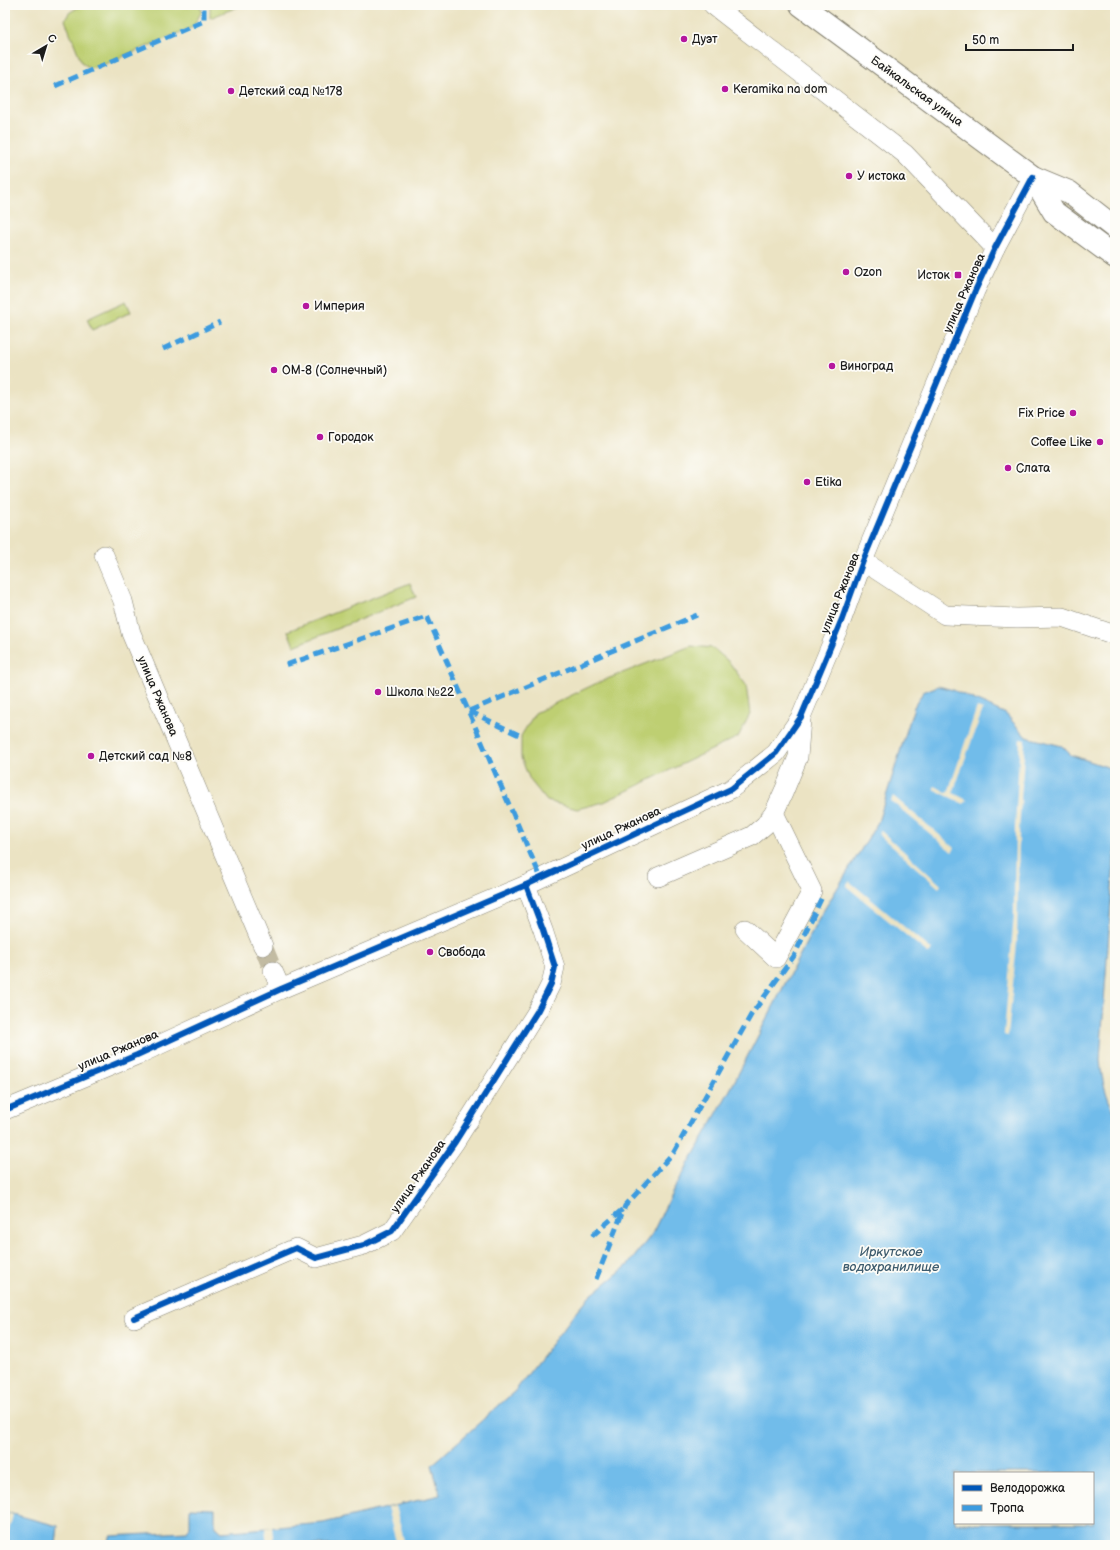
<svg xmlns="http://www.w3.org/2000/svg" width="1120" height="1550" font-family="'Balsamiq Sans',sans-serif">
<rect width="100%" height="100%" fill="#fdfcf7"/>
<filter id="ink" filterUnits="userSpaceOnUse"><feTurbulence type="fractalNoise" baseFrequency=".025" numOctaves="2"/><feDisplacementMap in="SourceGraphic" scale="8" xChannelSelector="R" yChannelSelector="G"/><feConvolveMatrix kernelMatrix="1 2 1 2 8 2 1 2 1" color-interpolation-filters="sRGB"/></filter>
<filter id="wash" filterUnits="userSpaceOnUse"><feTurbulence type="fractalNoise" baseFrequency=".012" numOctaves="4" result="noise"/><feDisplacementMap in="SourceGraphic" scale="16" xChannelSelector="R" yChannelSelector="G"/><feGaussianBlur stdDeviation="0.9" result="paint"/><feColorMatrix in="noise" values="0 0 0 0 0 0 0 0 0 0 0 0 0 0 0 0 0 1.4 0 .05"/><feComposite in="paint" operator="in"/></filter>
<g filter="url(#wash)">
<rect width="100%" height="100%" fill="#ebe3c3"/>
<g fill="#becf72" stroke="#6d7647">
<path d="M82,5H199L202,11L193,27L103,65L90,68L82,63L65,20L69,13Z"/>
<path d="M210,5H242L210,18Z"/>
<path d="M126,301L131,312L92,330L87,319Z"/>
<path d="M410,583L416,597L294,646L288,631Z"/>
<path d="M691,646L713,648L729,662L746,685L750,714L738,737L604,802L577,809L547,801L530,780L521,758V736L535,713L597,683Z"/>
</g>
<g fill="#71bcea" stroke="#466c83" fill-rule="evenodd">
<path d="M938,686L953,690L1006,714L1026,737L1062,746L1071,755L1107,767L1115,773V845L1100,1060C1102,1081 1106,1096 1115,1114V1545H109L110,1536L187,1532L190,1527V1508L215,1509V1526L222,1532L323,1523L440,1495L432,1465L515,1391L576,1312L590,1296L628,1265L652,1234L672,1193L731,1088L819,918L878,822L914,707L923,692ZM955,1473H1093V1523H955Z"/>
<path d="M5,1512L58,1526L56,1545H5Z"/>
</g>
<g fill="#ebe3c3">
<path d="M977,707L983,709L953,793L967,800L964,804L933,789L935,786L948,793Z"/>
<path d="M1020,739L1025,740L1019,831L1017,942L1008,1036L1004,1035L1014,915L1015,828Z"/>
<path d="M893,796L955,848L952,852L891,801Z"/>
<path d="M880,830L941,885L939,888L878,834Z"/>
<path d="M849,881L932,950L929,954L846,886Z"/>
<path d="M395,1506L402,1533L405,1545H397L387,1508Z"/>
<path d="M9,1513L13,1515L5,1545V1517L7,1518Z"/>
<path d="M272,1527L274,1545H267L265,1528Z"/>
</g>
</g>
<g filter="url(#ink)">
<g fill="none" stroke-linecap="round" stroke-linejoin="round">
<path stroke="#c2bba2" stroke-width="19" stroke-dasharray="19 10" stroke-linecap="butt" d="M263,946L273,971"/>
<g stroke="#848070" stroke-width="20">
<g id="minor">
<path d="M713,5L905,154L995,248"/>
<path d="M104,555L123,601L131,633L263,946"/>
<path d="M863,561L945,615L1017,618L1062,617L1115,635"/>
<path d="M658,877L752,836L765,825L774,813L784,791L798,757L801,719"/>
<path d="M745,929L776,958L812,891L774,813"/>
<path d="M273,971L281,989"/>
<path d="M5,1110L137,1055L281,989L526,885L731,789L776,753L801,717L842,619L863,561L975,291L995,248L1033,177"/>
<path d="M134,1318L296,1248L316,1258L364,1245L392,1231L455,1142L538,1010L551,984L555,967L543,930L526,885"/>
</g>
</g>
<g stroke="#848070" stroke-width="24">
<g id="major">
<path d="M801,5L1033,177L1069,192L1115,228"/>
<path d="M1033,177L1054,212L1115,257"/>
</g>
</g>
<use href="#minor" stroke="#fff" stroke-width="19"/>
<use href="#major" stroke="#fff" stroke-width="22"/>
<g stroke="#3c9bdf" stroke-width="5" stroke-dasharray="10 5" stroke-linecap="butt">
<path d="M55,86L204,21V5"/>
<path d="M163,349L220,322"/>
<path d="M286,665L427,616L541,878"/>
<path d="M469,711L697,615"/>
<path d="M469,711L521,736"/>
<path d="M592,1236L624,1208"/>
<path d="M596,1279L625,1206L674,1152L751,1015L794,956L823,895"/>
</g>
<g stroke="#fdfcf7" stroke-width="8">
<g id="cycleway">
<path d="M5,1110L137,1055L281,989L526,885L731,789L776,753L801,717L842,619L863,561L975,291L995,248L1033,177"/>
<path d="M134,1318L296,1248L316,1258L364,1245L392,1231L455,1142L538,1010L551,984L555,967L543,930L526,885"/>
</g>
</g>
<use href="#cycleway" stroke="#0057b8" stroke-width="6"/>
</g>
</g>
<g fill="#b5179e" stroke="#fdfcf7" stroke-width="1.5">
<circle cx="684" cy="39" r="4"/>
<circle cx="725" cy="89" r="4"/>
<circle cx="231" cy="91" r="4"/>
<circle cx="849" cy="176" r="4"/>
<circle cx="846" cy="272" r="4"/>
<rect x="954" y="271" width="8" height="8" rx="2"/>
<circle cx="306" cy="306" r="4"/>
<circle cx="832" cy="366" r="4"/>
<circle cx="274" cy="370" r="4"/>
<circle cx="1073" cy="413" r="4"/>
<circle cx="320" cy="437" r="4"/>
<circle cx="1100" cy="442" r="4"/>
<circle cx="1008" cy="468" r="4"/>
<circle cx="807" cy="482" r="4"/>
<circle cx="378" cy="692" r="4"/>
<circle cx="91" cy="756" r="4"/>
<circle cx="430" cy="952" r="4"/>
</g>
<g text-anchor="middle" stroke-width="3.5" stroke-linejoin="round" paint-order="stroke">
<g font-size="12" fill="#1c1c1c" stroke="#fdfcf7" text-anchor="start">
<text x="692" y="43">Дуэт</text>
<text x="733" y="93">Keramika na dom</text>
<text x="239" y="95">Детский сад №178</text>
<text x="857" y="180">У истока</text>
<text x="854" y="276">Ozon</text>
<text x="950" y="279" text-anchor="end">Исток</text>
<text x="314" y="310">Империя</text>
<text x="840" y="370">Виноград</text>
<text x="282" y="374">ОМ-8 (Солнечный)</text>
<text x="1065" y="417" text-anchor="end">Fix Price</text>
<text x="328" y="441">Городок</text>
<text x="1092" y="446" text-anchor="end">Coffee Like</text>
<text x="1016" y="472">Слата</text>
<text x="815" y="486">Etika</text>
<text x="386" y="696">Школа №22</text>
<text x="99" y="760">Детский сад №8</text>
<text x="438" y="956">Свобода</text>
</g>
<g font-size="12" fill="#1c1c1c" stroke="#fdfcf7">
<text transform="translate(917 91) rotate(36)" y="4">Байкальская улица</text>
<text transform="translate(964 293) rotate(-66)" y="4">улица Ржанова</text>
<text transform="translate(840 593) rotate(-68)" y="4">улица Ржанова</text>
<text transform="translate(158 696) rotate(67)" y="4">улица Ржанова</text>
<text transform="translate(621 828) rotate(-25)" y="4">улица Ржанова</text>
<text transform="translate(118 1050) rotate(-23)" y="4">улица Ржанова</text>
<text transform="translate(418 1176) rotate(-55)" y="4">улица Ржанова</text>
</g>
<g font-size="13" font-style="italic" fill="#3e5c6e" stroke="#fdfcf7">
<text x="891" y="1256">Иркутское<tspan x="891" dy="15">водохранилище</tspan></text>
</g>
</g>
<rect width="1120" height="1550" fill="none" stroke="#fdfcf7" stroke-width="20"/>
<rect x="954" y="1472" width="140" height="52" fill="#fdfcf7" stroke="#a3a29f"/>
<rect x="962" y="1485" width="20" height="6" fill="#0057b8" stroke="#a3a29f"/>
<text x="990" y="1492" font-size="12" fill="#1c1c1c">Велодорожка</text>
<rect x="962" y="1505" width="20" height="6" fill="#3c9bdf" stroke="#a3a29f"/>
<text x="990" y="1512" font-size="12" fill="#1c1c1c">Тропа</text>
<g transform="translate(46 46) rotate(38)" stroke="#fdfcf7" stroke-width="3" paint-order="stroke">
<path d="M0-3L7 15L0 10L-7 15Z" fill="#1c1c1c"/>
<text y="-6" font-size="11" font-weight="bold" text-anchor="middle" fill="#1c1c1c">С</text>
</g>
<path d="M966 44v6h107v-6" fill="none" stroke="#1c1c1c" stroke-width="2"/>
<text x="972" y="44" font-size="12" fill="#1c1c1c" stroke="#fdfcf7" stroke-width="3" paint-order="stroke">50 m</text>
</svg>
